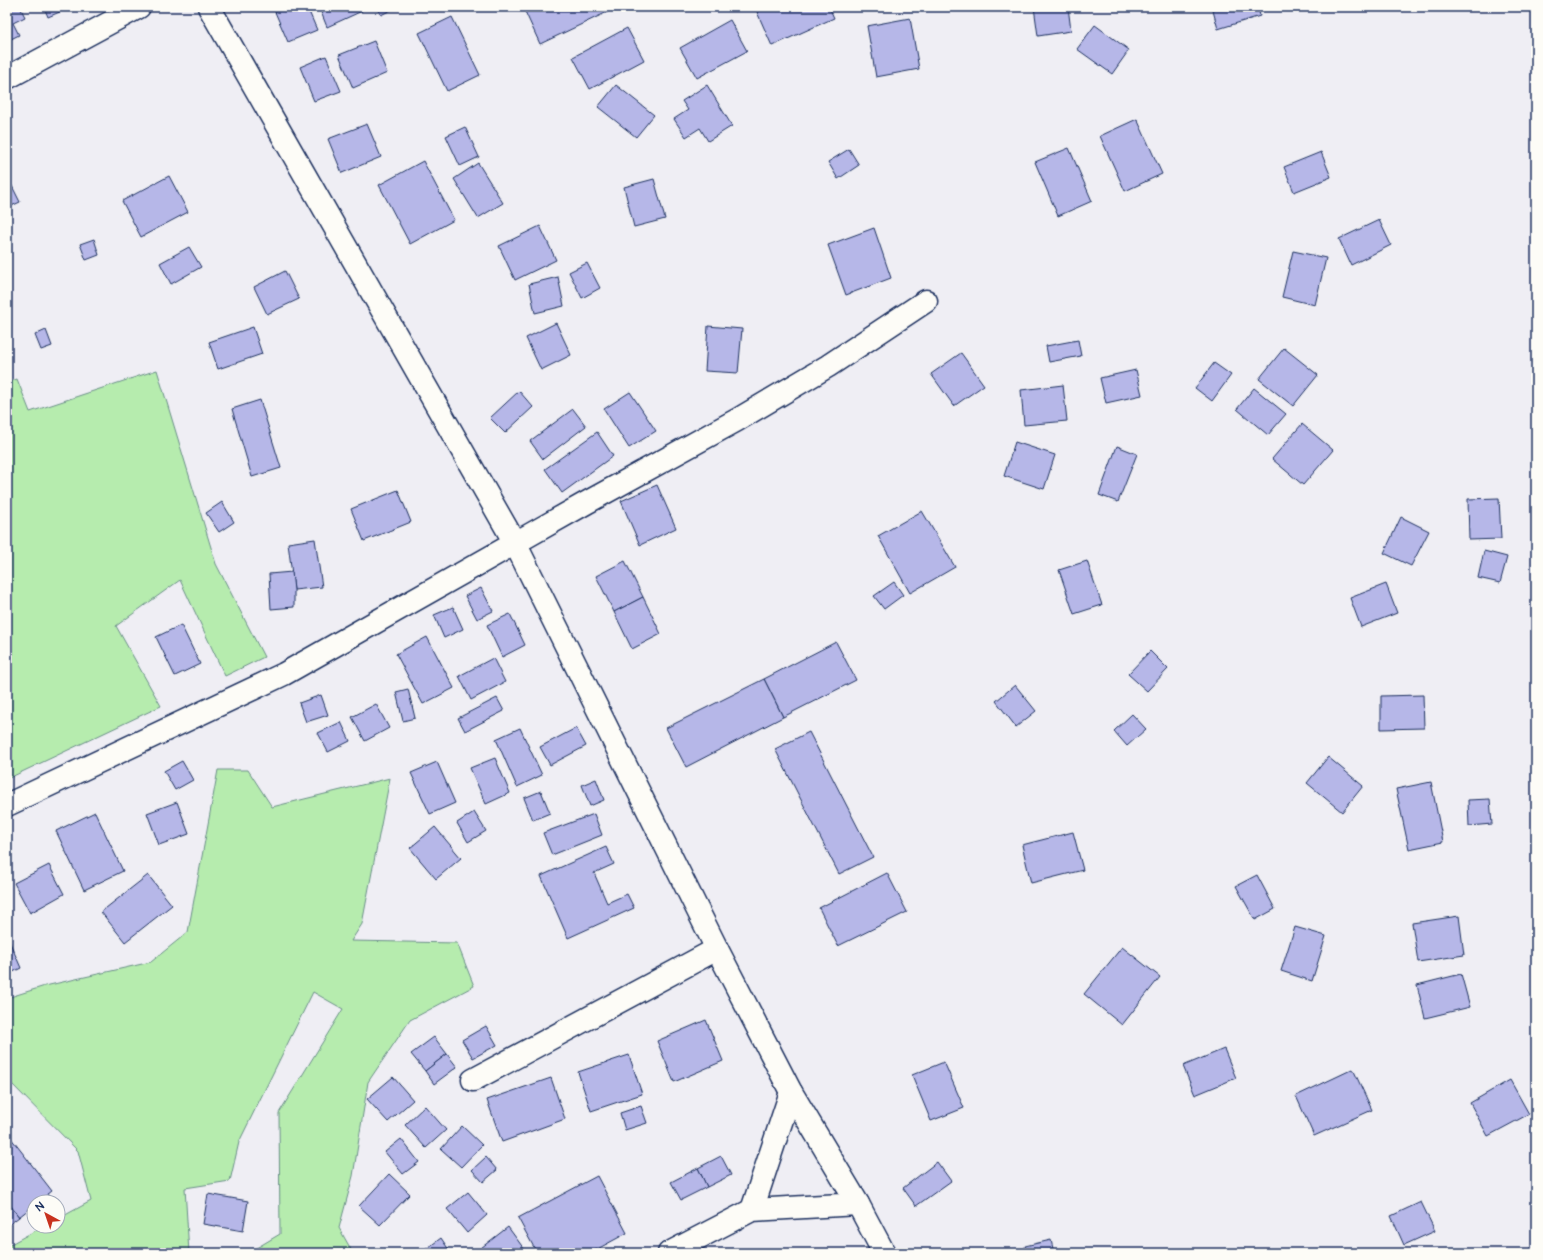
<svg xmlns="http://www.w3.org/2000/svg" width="1543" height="1260" font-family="'Architects Daughter',sans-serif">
<rect width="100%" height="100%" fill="#efeef4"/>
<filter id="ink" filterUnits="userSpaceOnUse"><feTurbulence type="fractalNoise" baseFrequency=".025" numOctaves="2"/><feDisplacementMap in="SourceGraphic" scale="8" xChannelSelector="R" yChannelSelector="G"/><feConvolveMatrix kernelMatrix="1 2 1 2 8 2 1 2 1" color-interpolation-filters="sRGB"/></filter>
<g filter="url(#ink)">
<g fill="#b6ecae" stroke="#688e86">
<path d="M157,370L216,564L264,657L225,676L180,580L116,626L161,706L7,779V383L17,379L30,412Z"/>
<path d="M218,770H248L272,807L390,778L362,924L351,941L457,943L474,986L410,1020L368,1082L353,1176L339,1228L353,1253H248L280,1234L279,1113L343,1009L313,992L239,1142L230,1181L185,1188L189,1253H7V1246L44,1226H58V1219L91,1201L78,1151L7,1079V998L45,986L151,962L188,932Z"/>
</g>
<g fill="#b6b7e8" stroke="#1b2f5e">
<path d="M7,7H20L25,17L13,23L19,35L7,41Z"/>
<path d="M44,7H68L69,8L48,17Z"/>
<path d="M287,7H307L317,30L288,42L275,12Z"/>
<path d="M319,7H360L362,11L327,27Z"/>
<path d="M377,7H397L381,15Z"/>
<path d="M523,7H618L540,44Z"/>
<path d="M769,7H829L834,18L772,46L757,12Z"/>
<path d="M1034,7H1068L1071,31L1038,36Z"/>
<path d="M1212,7H1258L1260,16L1218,29Z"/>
<path d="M452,17L480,75L447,91L419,33Z"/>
<path d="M910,18L919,69L876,77L867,26Z"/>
<path d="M730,20L747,51L697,78L680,48Z"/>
<path d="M1095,25L1129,50L1112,74L1077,49Z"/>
<path d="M627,28L644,60L590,89L573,57Z"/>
<path d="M374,41L387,73L353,88L339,55Z"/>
<path d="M326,56L341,91L314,101L300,67Z"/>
<path d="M616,85L654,115L636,137L598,107Z"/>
<path d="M707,85L732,126L708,141L700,128L686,137L674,119L688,110L682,101Z"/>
<path d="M1137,119L1162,174L1125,191L1100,136Z"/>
<path d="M367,124L381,157L342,173L328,139Z"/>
<path d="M465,127L479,157L460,166L446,136Z"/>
<path d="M1069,148L1092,201L1058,216L1035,162Z"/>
<path d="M849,149L859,165L838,179L828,162Z"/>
<path d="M1321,152L1331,177L1294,192L1284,167Z"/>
<path d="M423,161L454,220L410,244L379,185Z"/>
<path d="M478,163L503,203L478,218L454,179Z"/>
<path d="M7,176L20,202L7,208Z"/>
<path d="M169,176L188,212L141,237L122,201Z"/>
<path d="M654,179L665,219L634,227L624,187Z"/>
<path d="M1379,220L1391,245L1351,265L1339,239Z"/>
<path d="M540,226L556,260L515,280L499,246Z"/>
<path d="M874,228L891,278L846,295L828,245Z"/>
<path d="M94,239L99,255L86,260L80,244Z"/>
<path d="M189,247L201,267L171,284L160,263Z"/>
<path d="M1293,251L1326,258L1315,305L1282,297Z"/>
<path d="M587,263L600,288L582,298L569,272Z"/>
<path d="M285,271L299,299L267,314L254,287Z"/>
<path d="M558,277L564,306L535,313L529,284Z"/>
<path d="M556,323L571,355L541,370L526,338Z"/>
<path d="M708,326L742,329L738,373L705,371Z"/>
<path d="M253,327L262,354L218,369L209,342Z"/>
<path d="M46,330L52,346L41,350L35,335Z"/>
<path d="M1078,340L1081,356L1049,362L1046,346Z"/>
<path d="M1284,348L1318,375L1293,406L1259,379Z"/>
<path d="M961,353L984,385L954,406L931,374Z"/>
<path d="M1214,363L1231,375L1212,401L1195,388Z"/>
<path d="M1136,370L1142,395L1106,403L1100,378Z"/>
<path d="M1063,385L1067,421L1024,425L1021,390Z"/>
<path d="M1254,388L1286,414L1268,435L1237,409Z"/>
<path d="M519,391L533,407L505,433L490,418Z"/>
<path d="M630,392L656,431L629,448L604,409Z"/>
<path d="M260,400L281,468L252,477L232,409Z"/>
<path d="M573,409L586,426L543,459L530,441Z"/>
<path d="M1302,424L1333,450L1303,485L1272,459Z"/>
<path d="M597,432L613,456L562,493L545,469Z"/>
<path d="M1015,442L1055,455L1044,489L1004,476Z"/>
<path d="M1117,446L1137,454L1118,502L1099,495Z"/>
<path d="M657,485L676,528L640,545L621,501Z"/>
<path d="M398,490L411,522L364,541L351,509Z"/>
<path d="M1499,498L1501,539L1469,540L1468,499Z"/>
<path d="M222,502L234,522L219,532L206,513Z"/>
<path d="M922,511L955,567L910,593L878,536Z"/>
<path d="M1401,517L1429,531L1411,566L1384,553Z"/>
<path d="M315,539L322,587L294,590L288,543Z"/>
<path d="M1484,551L1507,557L1500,583L1478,578Z"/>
<path d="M625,561L643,597L614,612L596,576Z"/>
<path d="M1087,561L1102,605L1074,614L1059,570Z"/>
<path d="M292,572L294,590V607L271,609L269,574Z"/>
<path d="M894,582L903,595L884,609L874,596Z"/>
<path d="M1386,584L1397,613L1361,627L1350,598Z"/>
<path d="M481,588L493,611L477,619L465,596Z"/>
<path d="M643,597L661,634L632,649L614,612Z"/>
<path d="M453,607L463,629L444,638L434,615Z"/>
<path d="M510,614L525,645L502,657L487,625Z"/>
<path d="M181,625L200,664L175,676L156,637Z"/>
<path d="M427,637L454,688L423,704L396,654Z"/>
<path d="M836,642L856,680L783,717L764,679Z"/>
<path d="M1150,651L1168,669L1147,691L1128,674Z"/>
<path d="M493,658L505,682L471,700L459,676Z"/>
<path d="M764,679L783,717L686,767L666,728Z"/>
<path d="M1015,685L1036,711L1016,727L996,701Z"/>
<path d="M408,689L415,718L403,721L396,692Z"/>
<path d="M321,695L328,715L306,722L299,703Z"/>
<path d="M1423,695L1424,728L1381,729V696Z"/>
<path d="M497,698L504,711L465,731L458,718Z"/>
<path d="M376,704L389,728L365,741L352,717Z"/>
<path d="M1132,714L1146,729L1127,746L1114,731Z"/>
<path d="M341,722L350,741L328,752L318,733Z"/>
<path d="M520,728L542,775L517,787L496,739Z"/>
<path d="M576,728L586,746L550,765L540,747Z"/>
<path d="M809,732L873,857L839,874L775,749Z"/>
<path d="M1328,757L1363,786L1342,812L1307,783Z"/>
<path d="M495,758L510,793L486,804L470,768Z"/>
<path d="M182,761L193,780L175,790L164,771Z"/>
<path d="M437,762L455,803L430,814L411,773Z"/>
<path d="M596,779L604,800L590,806L582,785Z"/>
<path d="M1431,782L1443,842L1409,849L1396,789Z"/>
<path d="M541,791L550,813L533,820L524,798Z"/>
<path d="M1490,799L1492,824L1469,826L1468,800Z"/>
<path d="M177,802L189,834L159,845L147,813Z"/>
<path d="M95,812L123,871L84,890L56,831Z"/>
<path d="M474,812L486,831L468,842L457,823Z"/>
<path d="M594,814L602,835L552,855L543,833Z"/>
<path d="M435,827L461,858L436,879L410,848Z"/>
<path d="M1073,832L1083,870L1031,883L1022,845Z"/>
<path d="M606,847L614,864L594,873L607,903L627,894L634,908L568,938L541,876Z"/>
<path d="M49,865L64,894L30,913L14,883Z"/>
<path d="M887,873L907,912L838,946L819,908Z"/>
<path d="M148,875L172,905L125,942L101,912Z"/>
<path d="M1257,875L1275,909L1255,920L1236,886Z"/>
<path d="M1459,916L1464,955L1418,962L1412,923Z"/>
<path d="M1295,927L1326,936L1312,981L1281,971Z"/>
<path d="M7,936L21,968L7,975Z"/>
<path d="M1122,947L1160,977L1122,1025L1084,994Z"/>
<path d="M1461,974L1470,1007L1425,1018L1417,985Z"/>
<path d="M706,1020L723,1061L674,1082L657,1041Z"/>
<path d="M486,1026L497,1045L473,1058L462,1040Z"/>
<path d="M434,1037L447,1054L425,1071L411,1054Z"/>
<path d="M1224,1049L1236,1078L1195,1095L1183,1066Z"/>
<path d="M447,1054L457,1067L434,1084L425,1071Z"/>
<path d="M629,1055L642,1094L591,1111L578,1072Z"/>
<path d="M944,1062L964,1108L931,1121L912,1075Z"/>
<path d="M1353,1069L1372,1110L1314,1136L1296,1096Z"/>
<path d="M393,1077L413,1100L388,1122L367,1099Z"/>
<path d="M551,1078L565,1119L502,1142L487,1100Z"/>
<path d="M1510,1080L1529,1114L1488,1136L1470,1103Z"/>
<path d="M425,1106L446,1130L426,1148L405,1125Z"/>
<path d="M641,1106L647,1123L625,1130L620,1113Z"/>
<path d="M462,1126L482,1145L461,1167L441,1149Z"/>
<path d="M7,1133L52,1191L38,1202H34V1205L19,1217L7,1201Z"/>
<path d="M401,1139L419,1162L403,1174L385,1152Z"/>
<path d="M721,1156L731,1175L707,1187L698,1168Z"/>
<path d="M486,1157L497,1170L483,1182L472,1170Z"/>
<path d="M937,1162L951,1181L916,1206L903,1188Z"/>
<path d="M698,1168L707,1187L681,1200L671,1182Z"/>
<path d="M389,1174L410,1194L380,1225L359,1206Z"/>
<path d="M597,1176L627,1233L590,1253H537L518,1218Z"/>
<path d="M468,1192L487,1215L467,1233L447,1209Z"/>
<path d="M208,1194L248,1201L243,1231L203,1224Z"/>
<path d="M7,1201L19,1217L7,1226Z"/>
<path d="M1421,1202L1435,1231L1404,1245L1391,1216Z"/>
<path d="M508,1227L527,1253H478L477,1251Z"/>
<path d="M441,1238L451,1253H421Z"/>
<path d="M1051,1240L1054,1253H1027L1025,1246Z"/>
</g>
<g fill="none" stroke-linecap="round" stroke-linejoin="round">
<g stroke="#1b2f5e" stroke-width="25">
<g id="minor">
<path d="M209,7L515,543L717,949L791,1092L858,1204L752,1210L669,1253"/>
<path d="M7,78L139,7"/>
<path d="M7,805L284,674L586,503L737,420L828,366L926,301"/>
<path d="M473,1080L717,949"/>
<path d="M858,1204L884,1253"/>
<path d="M752,1210L791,1092"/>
</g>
</g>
<use href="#minor" stroke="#fdfcf7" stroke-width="22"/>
</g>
</g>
<rect width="1543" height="1260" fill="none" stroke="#fdfcf7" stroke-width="24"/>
<rect x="12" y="12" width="1519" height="1236" fill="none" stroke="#1b2f5e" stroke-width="1.5" filter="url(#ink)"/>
<g transform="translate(46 1214) rotate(320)"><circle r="19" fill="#fdfcf7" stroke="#a3aaba"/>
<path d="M0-3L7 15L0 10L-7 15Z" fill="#c8321e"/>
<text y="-6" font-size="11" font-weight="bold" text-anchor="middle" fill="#1b2f5e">N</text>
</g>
</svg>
